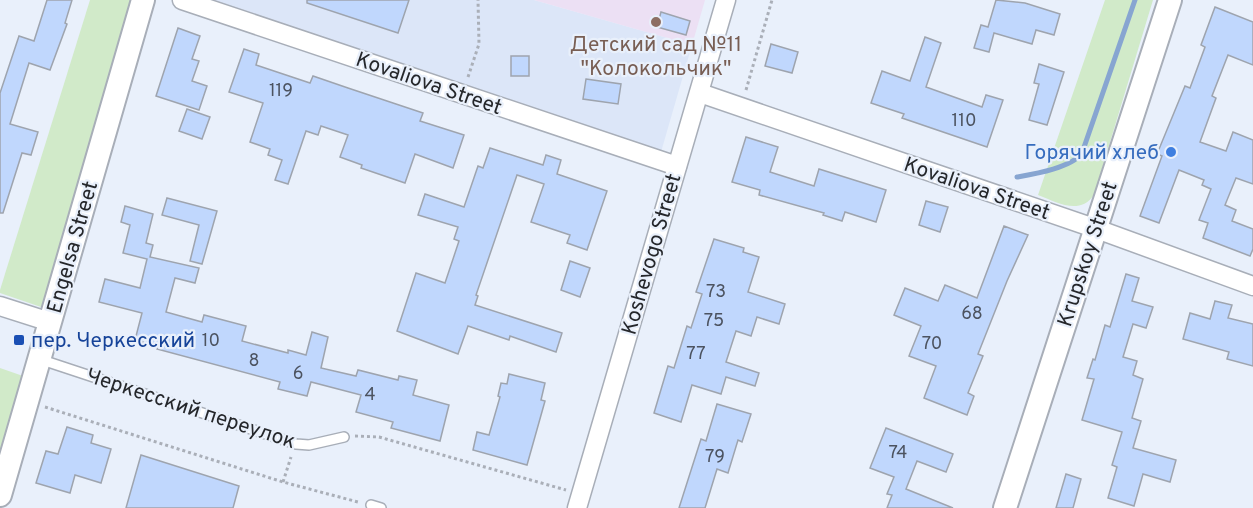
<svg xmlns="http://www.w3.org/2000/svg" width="1253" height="508" font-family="Overpass,sans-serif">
<rect width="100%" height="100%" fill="#e9f0fb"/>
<path fill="#dce6f8" d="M207,0H534L692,45L661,152Z"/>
<path fill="#ece0f4" d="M534,0H705L692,45Z"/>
<g fill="#d1eac9">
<path d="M90,0H133L44,308L0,293V290Z"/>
<path d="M1105,0H1153L1094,195C1079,216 1057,202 1038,195Z"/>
<path d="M0,368L23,376L0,454Z"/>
</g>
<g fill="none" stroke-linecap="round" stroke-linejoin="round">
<path stroke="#87a5d1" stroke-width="5" d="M1017,177C1034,174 1071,168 1082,153L1135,0"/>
</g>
<g fill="#c0d7fd" stroke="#9ea4ae" stroke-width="1.5">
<path d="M47,0H72L65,23L67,24L50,70L29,63L10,124L38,132L31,155L22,153L3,213H0V93L19,36L34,41Z"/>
<path d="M307,0H409L398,33L307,3Z"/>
<path d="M996,0L1025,3L1060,14L1054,35L1036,30L1032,44L994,33L989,52L974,48L981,25L988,27Z"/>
<path d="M1215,7L1253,22V65L1228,55L1212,96L1216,98L1200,142L1226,151L1233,132L1253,140V184L1236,178L1225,205L1236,210L1232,221L1253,229V249L1250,256L1203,238L1208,223L1199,220L1211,189L1202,185L1204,180L1179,170L1159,223L1140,216L1162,156L1157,154L1185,86L1190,88L1205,47L1201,45Z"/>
<path d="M661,12L690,21L686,35L657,27Z"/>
<path d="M178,28L200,36L192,59L199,61L192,81L207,86L199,110L156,96Z"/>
<path d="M925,37L941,43L926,87L982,107L986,95L1003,100L987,147L902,118L904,114L871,103L882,71L910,81Z"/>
<path d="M771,44L798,52L792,73L765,66Z"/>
<path d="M244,49L259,54L256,65L310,83L313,76L348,88L423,113L420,121L464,135L453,168L415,154L405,183L361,168L362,165L340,157L348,135L321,126L318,135L306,131L288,184L275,180L282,160L268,155L270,149L250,142L263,103L229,92Z"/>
<rect x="511" y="56" width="18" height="20"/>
<path d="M1039,64L1064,72L1047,125L1029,120L1039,84L1034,83Z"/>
<path d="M586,79L621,84L618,104L583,99Z"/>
<path d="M187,109L210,117L202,139L179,131Z"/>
<path d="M746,137L778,147L770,172L814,186L819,169L886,190L876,222L845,212L842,221L823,215L824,213L759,195L760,190L732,182Z"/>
<path d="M490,148L543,165L546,155L561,160L557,174L607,191L587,250L567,243L570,235L531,222L544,184L517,175L476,295L478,296L475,305L562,333L556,352L510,336L509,340L468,326L458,354L397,331L416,273L445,283L459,241L454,239L458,227L418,215L425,194L464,207L478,166L483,168Z"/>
<path d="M167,198L217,211L202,264L190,261L199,225L162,215Z"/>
<path d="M926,201L948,207L940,232L919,225Z"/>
<path d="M125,206L153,214L146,243L153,245L150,257L199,268L195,283L175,278L166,312L202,322L204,315L246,326L242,341L288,353V350L306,355L312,332L328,337L321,368L356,376L358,370L398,380L399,376L417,380L413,395L449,405L440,441L391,428L393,422L356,412L361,395L311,382L307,396L278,389L280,382L157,349L158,346L135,340L142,313L99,302L105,279L140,288L147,259L123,253L130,225L121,222Z"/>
<path d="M1004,226L1028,235L1007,281L978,354L983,356L968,393L974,396L967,415L924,398L936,366L909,356L921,326L894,315L905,288L938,301L945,285L977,298Z"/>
<path d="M714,239L744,248L743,252L759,257L748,292L785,304L779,324L757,317L751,336L736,331L726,362L759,373L755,386L726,377L721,394L692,385L681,422L654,413L668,366L674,368L687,326L691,328L702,294L696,292Z"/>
<path d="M570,261L590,268L580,297L561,290Z"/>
<path d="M1126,274L1139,278L1132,301L1153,307L1146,328L1133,324L1123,357L1137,361L1133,375L1143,379L1132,418L1141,421L1133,448L1176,460L1170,482L1143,474L1134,506L1108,498L1117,467L1112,465L1122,432L1082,420L1094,379L1087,378L1093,359L1095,360L1105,325L1110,327Z"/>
<path d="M1215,301L1232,305L1228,318L1253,324V366L1227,359L1229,352L1183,339L1190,313L1210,319Z"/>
<path d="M509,374L545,383L541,400L545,401L527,465L473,450L477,432L489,435L500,397L498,396L501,383L507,384Z"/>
<path d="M717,404L751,414L742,442L738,440L728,473L717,469L705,508H679L701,439L706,441Z"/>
<path d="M67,427L93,435L91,443L111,449L101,483L75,475L70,493L36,483L46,451L58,454Z"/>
<path d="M886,428L953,454L946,472L917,461L906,489L953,508H887L892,495L887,494L894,477L870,468Z"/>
<path d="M141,455L239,486L233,508H126Z"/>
<path d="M1066,474L1081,479L1073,508H1056Z"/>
</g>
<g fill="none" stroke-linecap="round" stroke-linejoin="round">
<g stroke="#a8aeb8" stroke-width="12">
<g id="service">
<path d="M39,359L296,444L309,445L344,437"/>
<path d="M371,505L381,508"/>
</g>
</g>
<g stroke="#a8aeb8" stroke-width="21">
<g id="minor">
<path d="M182,0L677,166"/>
<path d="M700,93L1094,228L1253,286"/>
<path d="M0,306L50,322"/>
<path d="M577,508L726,0"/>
</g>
</g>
<g stroke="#a8aeb8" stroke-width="26">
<g id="tertiary">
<path d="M0,495L143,0"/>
<path d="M1005,508L1170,0"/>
</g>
</g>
<g stroke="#aaafb8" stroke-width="3" stroke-dasharray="3 3" stroke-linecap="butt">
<path d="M468,77L479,44L478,0"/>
<path d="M746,90L772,0"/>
<path d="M45,407L283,482L358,502"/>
<path d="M355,436L379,437L566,490"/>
<path d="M283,482L291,457"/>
</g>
<use href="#service" stroke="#fff" stroke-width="9"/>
<use href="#minor" stroke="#fff" stroke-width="18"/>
<use href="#tertiary" stroke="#fff" stroke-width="22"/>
</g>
<circle fill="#8d6e63" stroke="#e9f0fb" stroke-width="2" cx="656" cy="22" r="6"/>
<circle fill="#3f7fe0" stroke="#e9f0fb" stroke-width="2" cx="1171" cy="152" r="6"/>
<rect fill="#1a4fb4" stroke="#e9f0fb" stroke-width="2" x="13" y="334" width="12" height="12" rx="3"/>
<g text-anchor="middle" stroke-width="4.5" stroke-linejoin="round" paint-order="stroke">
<g font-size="18" fill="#4c5360">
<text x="281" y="96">119</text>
<text x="964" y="126">110</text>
<text x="716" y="297">73</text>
<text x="972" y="319">68</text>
<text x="714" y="326">75</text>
<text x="211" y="346">10</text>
<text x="932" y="349">70</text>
<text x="696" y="359">77</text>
<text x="254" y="366">8</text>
<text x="298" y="379">6</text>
<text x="370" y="400">4</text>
<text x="898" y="458">74</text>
<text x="715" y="462">79</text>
</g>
<g font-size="21" fill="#785e54" stroke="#e9f0fb">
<text x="656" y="51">Детский сад №11<tspan x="656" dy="24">"Колокольчик"</tspan></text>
</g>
<g font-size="21" fill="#25272b" stroke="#e9f0fb">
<text transform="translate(429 83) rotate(19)" y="7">Kovaliova Street</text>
<text transform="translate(977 188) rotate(19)" y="7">Kovaliova Street</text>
<text transform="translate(72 247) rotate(-74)" y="7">Engelsa Street</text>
<text transform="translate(651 254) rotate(-74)" y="7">Koshevogo Street</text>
<text transform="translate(1087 254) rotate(-72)" y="7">Krupskoy Street</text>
<text transform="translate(191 408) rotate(18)" y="7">Черкесский переулок</text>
</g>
<g font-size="21" fill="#366cbe" stroke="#e9f0fb" text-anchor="end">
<text x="1159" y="159">Горячий хлеб</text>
</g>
<g font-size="21" fill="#164399" stroke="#e9f0fb" text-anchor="start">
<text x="31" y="347">пер. Черкесский</text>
</g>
</g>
</svg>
